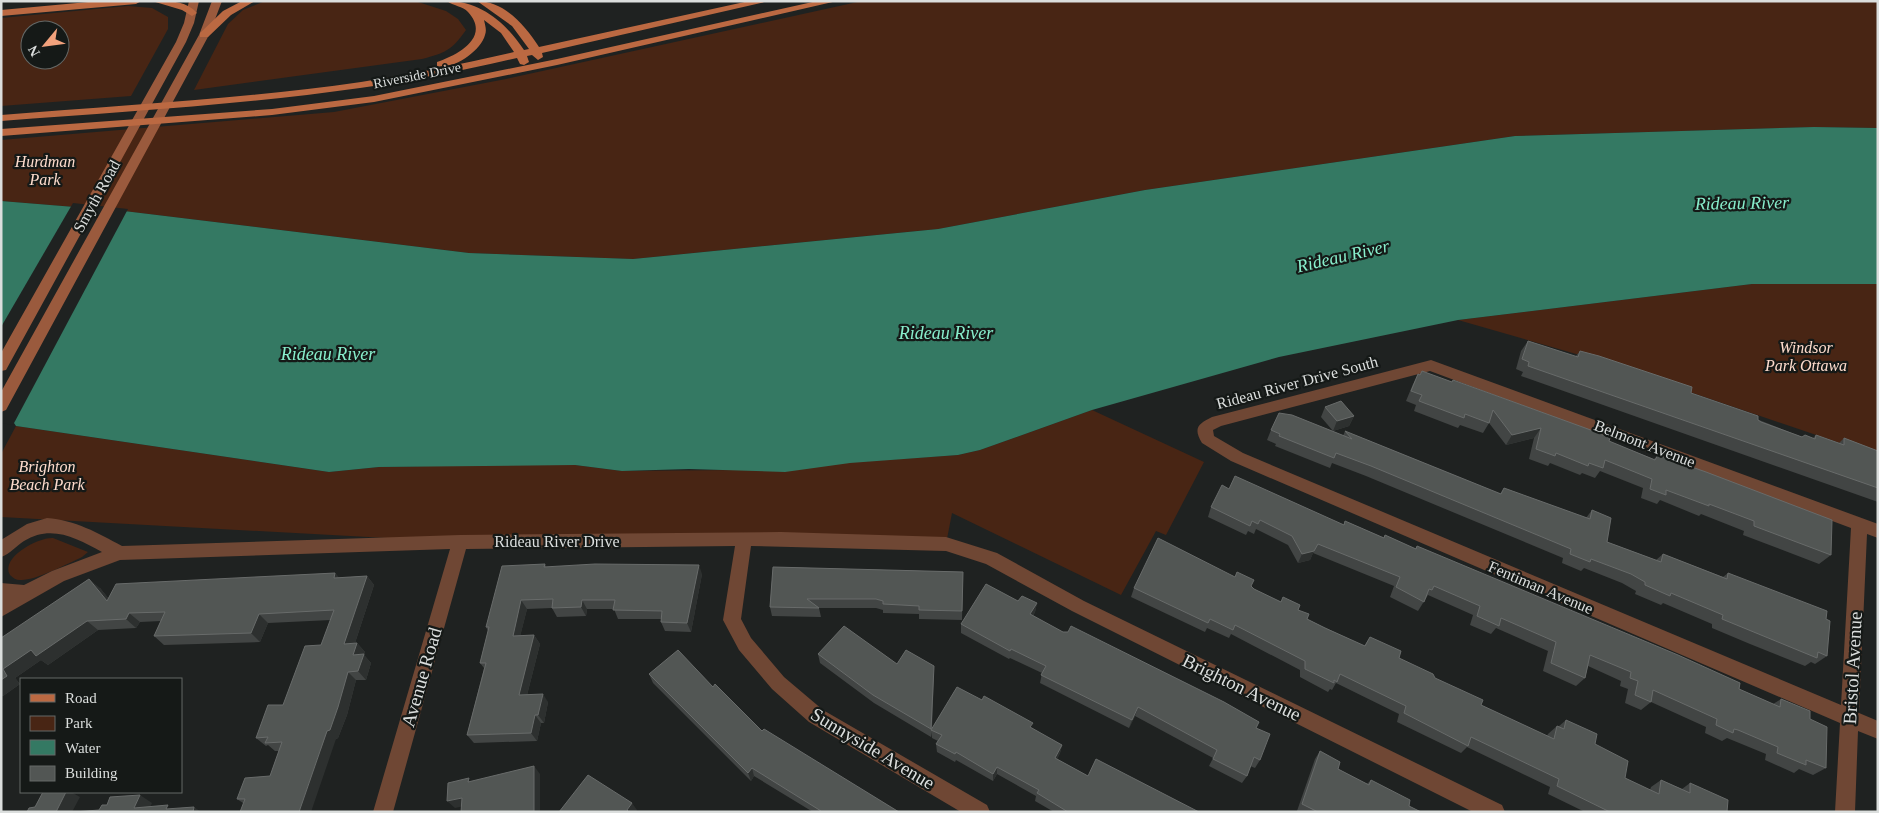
<svg xmlns="http://www.w3.org/2000/svg" width="1879" height="813" font-family="Georgia,serif">
<rect width="100%" height="100%" fill="#1f2221"/>
<g fill="#482514" fill-rule="evenodd">
<path d="M265,1H415L446,11L458,19L466,30C452,50 445,53 422,59L194,90L228,24L243,10Z"/>
<path d="M862,1H1878V128L1814,127L1515,136L1145,190L938,229L633,259L469,253L124,211L1,201V140L334,112L506,79Z"/>
<path d="M128,6L152,8L168,17V29L131,96L1,106V18ZM30,30H60V60H30Z"/>
<path d="M1752,284H1878V456L1590,358L1458,320Z"/>
<path d="M1092,410L1204,462L1166,535L1156,531L1121,595L952,513L946,544L460,542L1,517V454L16,426L329,472L379,467L477,465H575L622,471L736,470L958,455L980,450Z"/>
<path d="M53,538L88,552L82,557C67,564 35,581 20,580C16,580 13,578 10,575C0,557 39,537 53,538Z"/>
</g>
<path fill="#347963" d="M1814,127L1878,128V284H1752L1458,320L1279,357L1092,410L980,450L958,455L850,463L785,472L689,469L622,471L575,465L379,467L329,472L16,426L14,423L1,421V201L124,211L469,253L633,259L938,229L1145,190L1515,136Z"/>
<path fill="#1f2221" d="M73,203L128,209L13,425L1,423V327Z"/>
<g fill="none" stroke-linecap="round" stroke-linejoin="round">
<g fill="#6f4734" fill-rule="evenodd">
<path d="M1431,360L1878,524V538L1867,534L1859,713L1878,721V739L1858,731L1855,812H1835L1840,723L1231,461L1202,443C1193,428 1198,424 1212,417ZM1430,371L1851,528L1841,705L1243,453L1214,436L1213,430L1221,426Z"/>
<path d="M47,518C75,520 98,533 122,546L460,535L781,532L946,537L997,553L1084,601L1502,805L1505,812H1473L1072,611L986,564L946,551L751,546L741,619L751,638L784,677L823,710L987,805L990,812H961L809,722L772,689L739,650L723,620L735,546L466,549L393,812H373L450,549L120,560L64,581L1,617V583L24,585L52,571L102,552C77,538 51,524 24,541C16,546 10,554 1,557V540L27,524Z"/>
</g>
<g fill="#9a5a3d" fill-rule="evenodd">
<path d="M189,1H199L194,23L186,42L6,370L1,371V353L176,42L184,23Z"/>
<path d="M212,1H222L209,35L6,410L1,412V392L199,35Z"/>
</g>
<g fill="#bb6942" fill-rule="evenodd">
<path d="M99,1H141L136,4L1,16V10Z"/>
<path d="M152,1C168,1 186,0 197,13L192,16L182,10Z"/>
<path d="M242,1H255L231,15L208,37H200V33L223,11Z"/>
<path d="M447,1C481,1 506,23 524,50L529,49L512,26L477,1C504,1 525,25 539,47L749,1H769L542,53L543,57L538,60L532,55L527,56L529,62L524,65L520,64L517,58C465,70 413,81 360,88C241,105 121,112 1,121V115C121,105 242,99 361,82C413,74 463,64 514,52L501,33L484,20C485,25 487,30 485,35C481,51 453,70 437,66V62C458,55 491,37 468,12C463,6 453,6 447,1Z"/>
<path d="M817,1H837L557,65L374,102L272,115L1,136V129L272,109L374,96L557,59Z"/>
</g>
</g>
<g fill="#424544">
<path d="M1528,341L1575,357L1580,351L1691,393L1802,437L1813,438L1816,435L1839,443L1844,438L1878,451V502L1521,376L1523,372L1516,369L1521,351Z"/>
<path d="M1418,374L1452,382L1453,380L1654,459L1658,455L1831,555L1819,564L1743,535L1744,531L1701,514L1699,516L1660,500L1657,504L1641,498L1643,488L1600,471L1595,478L1582,473L1580,475L1550,463L1548,466L1529,459L1534,438L1506,445L1489,423L1483,433L1460,425L1458,428L1414,411L1416,405L1406,401L1413,384Z"/>
<path d="M1325,407L1354,416L1349,426L1333,431L1321,417Z"/>
<path d="M1271,430L1343,436L1345,431L1500,494L1504,488L1586,518L1592,510L1607,542L1656,560L1663,554L1723,577L1728,573L1826,619L1827,656L1815,664L1811,662L1805,666L1750,644L1712,628V624L1663,603L1661,605L1635,594L1636,591L1622,583L1584,568L1581,571L1562,563L1563,558L1366,476L1332,463L1330,468L1275,446L1276,444L1267,440Z"/>
<path d="M1229,489L1344,525L1345,521L1384,538L1385,535L1415,549L1417,546L1773,704L1781,699L1810,719L1826,768L1813,775L1799,769L1794,773L1765,760L1766,754L1727,738L1722,741L1705,733L1706,727L1651,702L1641,710L1625,703L1628,689L1620,686L1621,681L1588,666L1585,678L1576,686L1543,671L1548,651L1496,628L1491,634L1470,625L1473,615L1428,595L1418,611L1390,597L1394,586L1313,553L1310,560L1298,563L1288,545L1256,529L1254,534L1248,531L1246,535L1208,517L1211,507Z"/>
<path d="M545,564L546,567L702,574L691,632L665,631L661,622V619H618L614,609H587L586,616L557,617L552,608L527,609L520,636L534,635L540,644L527,695L548,702L544,723H541L537,741L474,743L467,735L484,668L480,663L488,631L486,627Z"/>
<path d="M773,567L963,572L962,620L919,619V614L883,613V610L876,608H819L821,617L772,616L770,607Z"/>
<path d="M335,573L339,578L367,576L374,585L355,643H357L365,652L364,655L371,663L366,680H356L347,715L338,738L336,739L243,803L237,799L270,776L279,751H275L268,745L266,746L256,738L283,705L321,645L331,620L268,623L260,642L164,645L154,636L161,621L140,622L136,628L98,630L48,665L41,660L15,678L20,684L3,696L1,695V638L100,588L108,598Z"/>
<path d="M1251,586L1254,589L1298,610L1307,619L1364,646L1370,637L1399,658L1481,705L1547,736L1548,734L1557,726L1558,727L1566,720L1595,744L1625,778L1650,790L1651,787L1661,780L1682,789L1690,783L1727,812H1585L1548,794L1550,787L1467,747L1461,753L1397,722L1399,714L1336,683L1332,690L1330,689L1328,692L1300,677V670L1231,634L1229,638L1207,628L1205,632L1131,597L1134,588Z"/>
<path d="M1018,601L1037,603L1035,612L1033,616L1063,632L1256,728L1260,760L1255,768L1250,766L1247,776L1242,783L1209,766L1213,758L1135,716L1129,728L1040,683L1042,673L1010,658L1009,659L961,633V624Z"/>
<path d="M818,654L897,664L934,674L932,729H1032L1062,745L1060,753L1057,759L1088,776L1199,812H1054L1035,801L1036,796L997,774L993,781L956,760L955,762L937,752L936,744L938,741L932,738L931,732V737L874,703L820,663Z"/>
<path d="M649,674L713,687L762,731L899,812H813L754,776L751,781L653,683Z"/>
<path d="M1320,751L1338,769L1367,784L1371,780L1409,806L1421,812H1298L1297,811L1315,759Z"/>
</g>
<g fill="#2d302f">
<path d="M1354,416L1349,426L1333,431L1337,421Z"/>
<path d="M1541,428L1534,438L1506,445L1512,435Z"/>
<path d="M1314,551L1310,560L1298,563L1302,554Z"/>
<path d="M699,565L702,574L691,632L687,623Z"/>
<path d="M335,573L343,582L334,578Z"/>
<path d="M367,576L374,585L352,652L344,644Z"/>
<path d="M89,579L100,588L118,610L107,601Z"/>
<path d="M521,600L527,609L518,645L513,636Z"/>
<path d="M582,600L587,609L586,616L581,607Z"/>
<path d="M1037,603L1035,612L1029,623L1030,614Z"/>
<path d="M129,613L140,622L136,628L126,619Z"/>
<path d="M259,614L268,623L260,642L251,633Z"/>
<path d="M87,621L98,630L48,665L41,660L15,678L20,684L3,696L1,695V680L3,669L31,650Z"/>
<path d="M534,635L540,644L525,703L519,695Z"/>
<path d="M357,643L365,652L364,655L371,663L366,680L358,671L353,655Z"/>
<path d="M348,672L356,680L347,715L338,738L336,739L311,812H299Z"/>
<path d="M543,694L548,702L544,723L538,715Z"/>
<path d="M1138,707L1135,716L1129,728L1132,720Z"/>
<path d="M535,715L541,723L537,741L531,733Z"/>
<path d="M1062,745L1060,753L1054,765L1055,758Z"/>
<path d="M534,766L540,774V812H534Z"/>
<path d="M997,767V774L993,781V774Z"/>
<path d="M752,768L754,776L751,781L748,773Z"/>
<path d="M66,792H71L80,797L72,812H56Z"/>
<path d="M140,795L152,803L148,812L134,808Z"/>
<path d="M462,798L469,805L455,808L447,801Z"/>
<path d="M632,803L637,810L636,812H628L627,810Z"/>
<path d="M194,807L201,812H193Z"/>
</g>
<g fill="#525654" stroke="#686b6a">
<path d="M1528,341L1578,357L1580,351L1599,356L1692,387L1691,393L1758,416V420L1761,422L1802,437L1805,435L1815,439L1816,435L1844,445V438L1878,451V488L1528,366L1529,362L1522,359Z"/>
<path d="M1422,371L1452,382L1453,380L1588,429L1610,438L1609,441L1655,460L1658,455L1706,472L1832,520L1831,555L1754,526V521L1709,504V506L1666,490V495L1650,489L1652,479L1605,460L1603,468L1589,463L1588,466L1556,453L1555,456L1536,449L1541,428L1512,435L1493,410L1489,423L1465,414L1464,418L1419,401L1422,395L1411,391L1418,374L1420,375Z"/>
<path d="M1341,401L1354,416L1337,421L1325,407Z"/>
<path d="M1279,413L1292,415L1352,439L1345,431L1501,494L1504,488L1590,519L1592,510L1611,518L1607,542L1661,562L1663,554L1727,579L1728,573L1827,611L1826,619L1830,621L1827,656L1818,652L1817,658L1761,635L1722,619L1723,615L1671,593L1670,596L1645,585V582L1631,574L1591,559L1590,562L1570,554L1571,549L1371,466L1336,453L1334,458L1279,436L1280,434L1271,430Z"/>
<path d="M1235,476L1344,525L1345,521L1384,538L1385,535L1416,549L1417,546L1678,655L1740,683L1739,689L1780,707L1781,699L1810,711V719L1827,727L1826,768L1806,760V765L1777,753L1778,747L1738,730L1734,729L1733,733L1716,725L1717,719L1653,690L1651,702L1635,695L1638,681L1630,678L1631,672L1590,655L1585,678L1551,663L1556,642L1501,618L1499,626L1477,616L1480,606L1434,586L1432,590L1429,589L1424,602L1396,587L1400,577L1318,544L1314,551L1302,554L1292,536L1260,520L1258,524L1252,521L1250,526L1211,507L1222,485L1229,489Z"/>
<path d="M1158,538L1235,577L1237,572L1254,580L1251,586L1254,589L1281,602L1283,597L1300,605L1298,610L1309,614L1307,619L1325,628L1365,646L1370,637L1401,651L1399,658L1433,674L1435,678L1483,700L1481,705L1554,739L1557,726L1564,729L1566,720L1597,734L1595,744L1628,761L1625,778L1659,794L1661,780L1690,793V783L1728,800L1727,812H1610L1557,786L1559,779L1471,737L1468,746L1404,713L1406,706L1340,674L1337,682L1334,680V683L1305,669V661L1235,625L1233,630L1210,619L1208,623L1134,588Z"/>
<path d="M545,564L544,567L595,564L699,565L687,623L661,622L662,611L613,610L615,600H582L581,607L552,608L553,599L521,600L513,636L534,635L519,695L543,694L538,715H535L531,733L467,735L486,663H480L489,627H486L502,566Z"/>
<path d="M773,567L963,572L962,611L919,610V606L883,604V601L876,599H807L819,608L770,607Z"/>
<path d="M335,573L334,578L367,576L344,644L357,643L353,655L364,654L358,671L348,672L338,707L330,730L327,731L299,812H240L245,799H237L245,778L270,776L282,742L265,743L268,737L256,738L268,705H283L305,646L321,645L334,610L259,614L251,633L154,636L165,612L129,613L126,619L87,621L36,656L31,650L3,669L7,676L1,680V638L89,579L107,601L116,584Z"/>
<path d="M986,584L1018,601L1022,596L1037,603L1030,614L1063,632H1068L1071,626L1224,702L1259,722L1256,728L1270,734L1260,760L1254,757L1247,776L1213,759L1217,750L1138,707L1132,720L1041,675L1046,666L1011,649L1010,651L961,624Z"/>
<path d="M844,626L897,664L906,650L934,666L931,729L873,695L818,654Z"/>
<path d="M678,650L713,687L715,684L762,731L764,729L899,812H821V811L752,768L748,773L649,674Z"/>
<path d="M957,687L982,700L984,696L1033,723L1030,727L1062,745L1055,758L1088,776L1096,759L1199,812H1068L1037,793L1039,790L997,767L993,774L956,752L955,754L936,744L942,735L931,730Z"/>
<path d="M1320,751L1340,762L1338,769L1369,785L1371,780L1410,800L1409,806L1421,812H1318L1302,804Z"/>
<path d="M534,766V812H461L462,798L447,801L448,783L469,778L468,782Z"/>
<path d="M588,775L632,803L627,810L629,812H559Z"/>
<path d="M43,792H66L56,812H27L29,808L35,807Z"/>
<path d="M140,795L134,808L168,805L166,809L194,807L193,812H74L99,810L102,805H107L110,797Z"/>
</g>
<g text-anchor="middle" stroke-width="4.5" stroke-linejoin="round" paint-order="stroke">
<g font-size="14" fill="#dbdedd" stroke="#151917">
<text transform="translate(417 75) rotate(-11)" y="5">Riverside Drive</text>
</g>
<g font-size="16" font-style="italic" fill="#fedccd" stroke="#151917">
<text x="45" y="167">Hurdman<tspan x="45" dy="18">Park</tspan></text>
<text x="1806" y="353">Windsor<tspan x="1806" dy="18">Park Ottawa</tspan></text>
<text x="47" y="472">Brighton<tspan x="47" dy="18">Beach Park</tspan></text>
</g>
<g font-size="16" fill="#dbdedd" stroke="#151917">
<text transform="translate(96 196) rotate(-61)" y="6">Smyth Road</text>
<text transform="translate(1297 382) rotate(-15)" y="6">Rideau River Drive South</text>
<text transform="translate(1645 443) rotate(21)" y="6">Belmont Avenue</text>
<text x="557" y="547">Rideau River Drive</text>
<text transform="translate(1541 587) rotate(23)" y="6">Fentiman Avenue</text>
</g>
<g font-size="18" font-style="italic" fill="#8ec" stroke="#151917">
<text transform="translate(1742 203) rotate(-1)" y="6">Rideau River</text>
<text transform="translate(1343 256) rotate(-13)" y="6">Rideau River</text>
<text x="946" y="339">Rideau River</text>
<text x="328" y="360">Rideau River</text>
</g>
<g font-size="19" fill="#dbdedd" stroke="#151917">
<text transform="translate(1852 668) rotate(-87)" y="7">Bristol Avenue</text>
<text transform="translate(421 677) rotate(-74)" y="7">Avenue Road</text>
<text transform="translate(1242 687) rotate(26)" y="7">Brighton Avenue</text>
<text transform="translate(873 748) rotate(31)" y="7">Sunnyside Avenue</text>
</g>
</g>
<rect width="1879" height="813" fill="none" stroke="#dbdedd" stroke-width="5"/>
<rect x="20" y="678" width="162" height="115" fill="#151917" stroke="#646866"/>
<rect x="30" y="694" width="25" height="8" fill="#bb6942" stroke="#646866"/>
<text x="65" y="703" font-size="15" fill="#dbdedd">Road</text>
<rect x="30" y="716" width="25" height="15" fill="#482514" stroke="#646866"/>
<text x="65" y="728" font-size="15" fill="#dbdedd">Park</text>
<rect x="30" y="740" width="25" height="15" fill="#347963" stroke="#646866"/>
<text x="65" y="753" font-size="15" fill="#dbdedd">Water</text>
<rect x="30" y="766" width="25" height="15" fill="#525654" stroke="#646866"/>
<text x="65" y="778" font-size="15" fill="#dbdedd">Building</text>
<g transform="translate(45 45) rotate(241)"><circle r="24" fill="#151917" stroke="#646866"/>
<path d="M0-4L9 19L0 12L-9 19Z" fill="#f1a17c"/>
<text y="-8" font-size="14" font-weight="bold" text-anchor="middle" fill="#dbdedd">N</text>
</g>
</svg>
